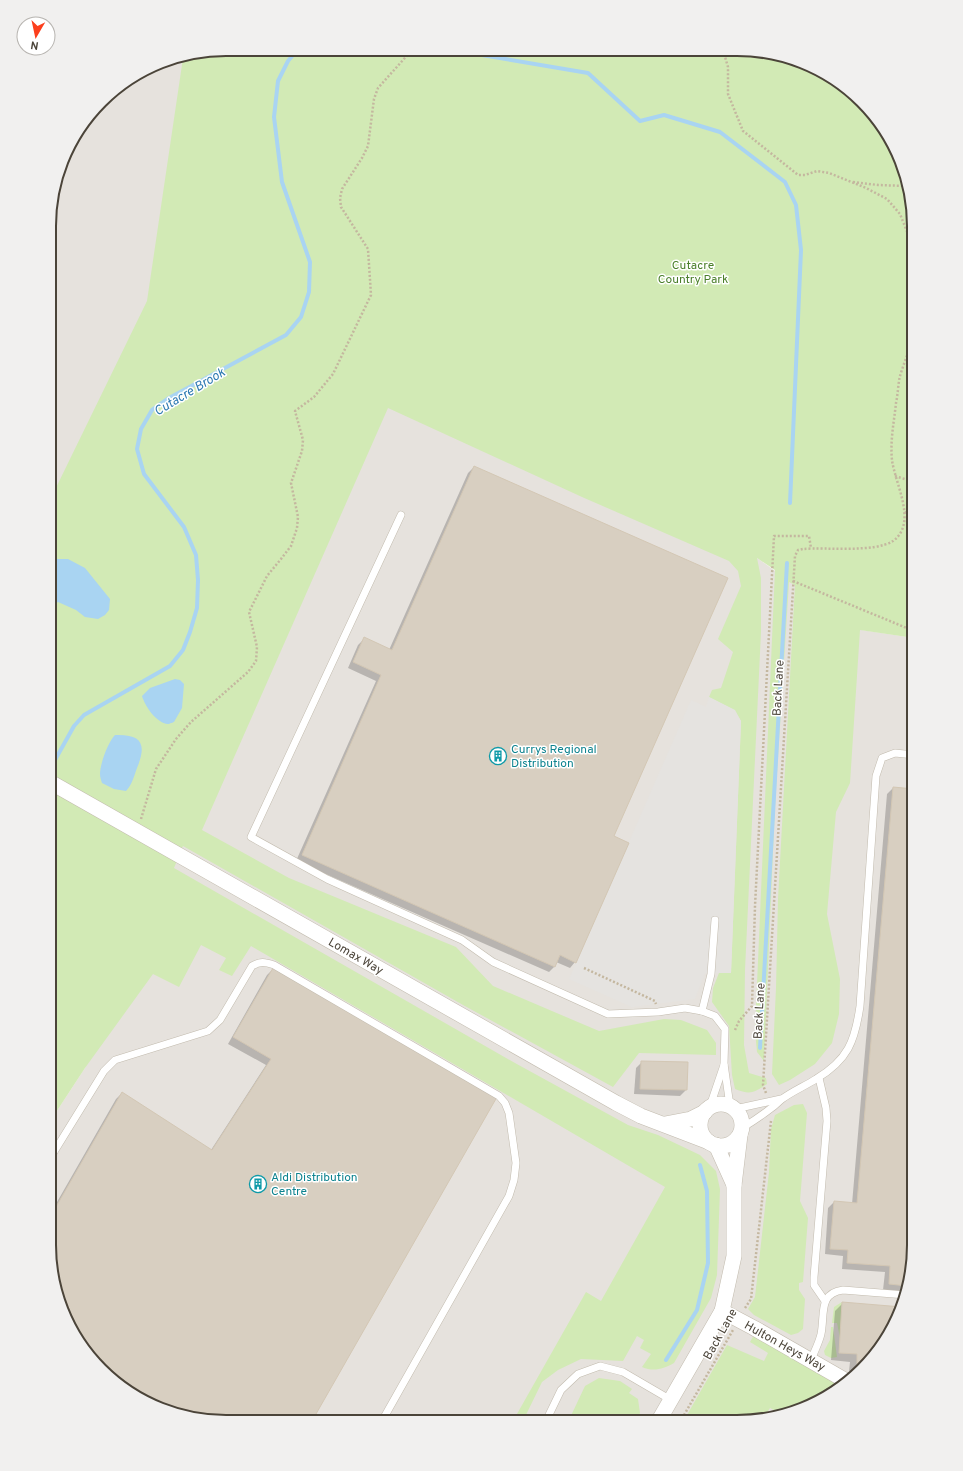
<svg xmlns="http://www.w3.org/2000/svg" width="963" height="1471" font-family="Overpass,sans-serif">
<rect width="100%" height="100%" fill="#f6f3ec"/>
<g fill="#e6e2dd">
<path d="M210,52L198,281L50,537V203L67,148L109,93L159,62Z"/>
<path d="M395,364L757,558L855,629L914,638V1257L905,1302L884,1343L853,1378L805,1408L737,1422L203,1421L159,1409L119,1386L86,1353L63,1313L49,1245V1123L85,1068Z"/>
</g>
<g fill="#d2eab5">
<path d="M226,49L760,51L804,62L844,85L877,118L900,158L914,226V638L860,630L850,783L836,812L827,914L840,979L839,1014L832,1043L815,1064L790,1080L779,1085L772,1074L776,988L778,899L795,585L789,582L775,806L764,1061L757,1052L755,1030L775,570L757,558L761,578V632L745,970L744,1045L749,1073L766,1078L767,1084C754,1093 750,1095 735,1089L732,1075L729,1026L712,1002L713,988L719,973H731L741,721L734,710L709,697L712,690L721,688L733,652L718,639L741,586L738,571L729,561L582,497L388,408L202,830L289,878L456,947L493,986L599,1031L664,1019L681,1020L707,1030L716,1043V1055L639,1053L613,1087L463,1005L183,846L174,868L515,1063L628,1125L658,1135L700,1155L716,1171L720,1189L717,1275L711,1298L674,1363C663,1369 654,1372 642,1367L651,1354L640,1348L644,1340L637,1336L623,1361L581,1359L558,1370L542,1382L523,1421H513L586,1292L601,1301L665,1187L251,946L232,976L219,970L226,958L201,945L179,987L153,974L85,1068L49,1123L50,500L147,301L183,58Z"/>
<path d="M803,1104L807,1113L800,1201L808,1218L803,1282L799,1283V1290L805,1299L803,1329L798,1333L791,1335L754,1315L748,1309L755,1297L769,1172L771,1129L775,1115L794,1105Z"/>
<path d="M842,1302L840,1338L837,1323H832L834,1307Z"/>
<path d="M831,1327H833L837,1357L831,1358L825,1355L824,1351L830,1340Z"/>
<path d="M754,1335L842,1385L805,1408L780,1413L770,1408L765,1416L737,1422L734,1419L732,1422H683L727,1345L764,1361L768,1353L750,1342Z"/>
<path d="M599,1378L620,1381L632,1389L629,1393L638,1399L640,1413L636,1422H568L585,1386Z"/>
</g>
<path fill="#e5e3e0" d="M709,697L735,710L741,721L731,973H705L695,999L632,1007L569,979L691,700L706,707Z"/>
<g fill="#a9d4f2">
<path d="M50,559H68L85,568L110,599L109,610L105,615L98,619L85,617L76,610L58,602L50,607Z"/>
<path d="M175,679L180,680L184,684L182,708L174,722C174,722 169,724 168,724C156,723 145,706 142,696L150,688Z"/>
<path d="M115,735C142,734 147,744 137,768C134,776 132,785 126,791L114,789L102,783C101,780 100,777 100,774C100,764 108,742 115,735Z"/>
</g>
<g fill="#0003">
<path d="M474,467L612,837L575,962L570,968L556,962L555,966L549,972L296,861L376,681L348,668L358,645L364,639L389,650L468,473Z"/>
<path d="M893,788L914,1257L909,1278L907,1277L906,1286L900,1292L883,1290L885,1272L842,1269L843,1256L825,1254L828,1208L834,1202L852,1204L887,794Z"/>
<path d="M273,969L310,1421L159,1409L119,1386L86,1353L63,1313L49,1245V1216L116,1099L122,1093L211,1150L266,1065L228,1044L267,975Z"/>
<path d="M642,1062L686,1090L680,1096L634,1094L636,1068Z"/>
<path d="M843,1303L902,1308L884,1343L859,1372L849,1371L850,1362L831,1360L835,1311Z"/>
</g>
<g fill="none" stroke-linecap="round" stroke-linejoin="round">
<g stroke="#a9d4f2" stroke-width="4">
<path d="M452,50L588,73L640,121L664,115L720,132L785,182L796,205L801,250L790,503"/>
<path d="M50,769L74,726L84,715L170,666L183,650L190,632L197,608L198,580L196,555L184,527L144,474L137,449L141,429L152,410L169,398L286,335L301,317L309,292L310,262L282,182L274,117L278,81L288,61L298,49"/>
<path d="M760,1048L787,563"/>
<path d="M666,1360L697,1310L708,1263L707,1191L700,1165"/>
<path d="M630,1422L631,1420"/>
</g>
</g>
<g fill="#d8cfc1" stroke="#d3c7b4">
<path d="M474,466L728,578L614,836L629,843L576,963L560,955L555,967L302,855L381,675L353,662L364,637L392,650Z"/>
<path d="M893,787L914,789V1257L911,1272L908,1271L907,1286L889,1284L890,1266L847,1263L848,1250L830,1249L834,1201L857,1203Z"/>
<path d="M273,968L497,1097L312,1421H203L159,1409L119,1386L86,1353L63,1313L49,1245V1219L122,1092L212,1150L271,1059L233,1037Z"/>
<path d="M641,1061L688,1062L687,1090L640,1089Z"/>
<path d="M842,1302L902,1307L884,1343L866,1364H857V1354L839,1353Z"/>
</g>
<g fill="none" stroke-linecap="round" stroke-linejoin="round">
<g stroke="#c2bbae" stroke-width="8">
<g id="service">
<path d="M401,515L251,837L327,879L462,940L493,962L608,1014L658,1012L685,1008L702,1011L715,1016L725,1029L724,1064L730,1106"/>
<path d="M702,1011L711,974L715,920"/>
<path d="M819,1078L826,1108L827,1121L814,1277V1285L825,1301"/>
<path d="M709,1109L724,1065"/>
<path d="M735,1109L781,1099"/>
<path d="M742,1128C752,1122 761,1116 770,1109C775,1106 778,1102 782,1099C793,1091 805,1086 816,1079C848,1060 855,1041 860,1006L876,776L882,758L895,753L914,755"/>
<path d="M49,1160L104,1071L115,1060L208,1031L220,1020L252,966C260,961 265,962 274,965L499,1096L505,1103L509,1113L516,1163L514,1180L509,1196L382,1421"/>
<path d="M811,1360C814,1352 819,1343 821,1334C825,1315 818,1293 843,1290L906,1295"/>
<path d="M546,1421L561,1390L578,1374L600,1366L623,1372L671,1400"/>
</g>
</g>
<g stroke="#c2bbae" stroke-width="16">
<g id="minor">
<path d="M50,782L616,1103L641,1116L709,1142"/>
<circle cx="721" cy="1125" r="21"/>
<path d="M665,1124L691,1119L705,1112"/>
<path d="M716,1145L734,1185"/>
<path d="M722,1311L754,1328L848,1382"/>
<path d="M658,1422L722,1311L734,1256V1185L740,1135"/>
</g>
</g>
<g stroke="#c4b79f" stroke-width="2.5" stroke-dasharray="2 2" stroke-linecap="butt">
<path d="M723,50L728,67V94L743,131L798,175H805L817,171L829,173L866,188L887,199L900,214L914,249"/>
<path d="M853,182L878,185L906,186"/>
<path d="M895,476L914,482"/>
<path d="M905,513L914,506"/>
<path d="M793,581L914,631"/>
<path d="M141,819L156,769L176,739L191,722L248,672L256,661L257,647L249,612L267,576L281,559L291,546L297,528L298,517L291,483L302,451L303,440L295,411L314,397L333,374L371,295L368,249L341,207L340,198L342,189L362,158L368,146L374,99L378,88L412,50"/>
<path d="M584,968L655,1001L656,1004"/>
<path d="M735,1030L739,1021L752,1006L755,906L774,536H809L811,548"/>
<path d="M766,1093L763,1085L795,556L798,550L803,549C826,547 874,553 893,541C918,523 895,484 892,460C890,441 894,422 896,403C898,394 898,384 900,376C904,363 909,350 914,338"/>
<path d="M745,1308L751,1299L771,1121"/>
<path d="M680,1422L733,1330"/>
</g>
<use href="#service" stroke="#fff" stroke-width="7"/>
<use href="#minor" stroke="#fff" stroke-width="15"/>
</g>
<defs>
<g id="building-ring" transform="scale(0.9)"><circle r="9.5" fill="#fff" stroke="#0f9aa8" stroke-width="1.5"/><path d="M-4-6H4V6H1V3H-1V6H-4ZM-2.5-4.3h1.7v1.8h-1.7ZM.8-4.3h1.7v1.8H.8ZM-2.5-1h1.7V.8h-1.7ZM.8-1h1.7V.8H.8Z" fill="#0f9aa8"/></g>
</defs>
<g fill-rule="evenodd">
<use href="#building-ring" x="498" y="756"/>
<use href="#building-ring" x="258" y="1184"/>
</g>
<g text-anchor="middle" stroke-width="3" stroke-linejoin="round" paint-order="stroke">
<g font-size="12" fill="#4a7f2a" stroke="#fff">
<text x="693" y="269">Cutacre<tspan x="693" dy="14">Country Park</tspan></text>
</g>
<g font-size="12" fill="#4b4439" stroke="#fff">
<text transform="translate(778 688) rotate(-87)" y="4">Back Lane</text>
<text transform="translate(356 956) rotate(30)" y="4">Lomax Way</text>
<text transform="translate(759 1011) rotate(-87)" y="4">Back Lane</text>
<text transform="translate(720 1334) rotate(-61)" y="4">Back Lane</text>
<text transform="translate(785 1346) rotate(29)" y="4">Hulton Heys Way</text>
</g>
<g font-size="12" fill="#0d838f" stroke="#fff" text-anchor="start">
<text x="511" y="753">Currys Regional<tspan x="511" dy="14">Distribution</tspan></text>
<text x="271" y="1181">Aldi Distribution<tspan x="271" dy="14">Centre</tspan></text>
</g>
<g font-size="13" font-style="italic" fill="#2e7ab2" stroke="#fff">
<text transform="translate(189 391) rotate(-31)" y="5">Cutacre Brook</text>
</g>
</g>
<path d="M0 0H963V1471H0ZM226 56H737A170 170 0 0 1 907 226V1245A170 170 0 0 1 737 1415H226A170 170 0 0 1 56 1245V226A170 170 0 0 1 226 56Z" fill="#f1f0ef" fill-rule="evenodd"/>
<path fill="none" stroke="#4b4439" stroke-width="2" d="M226 56H737A170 170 0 0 1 907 226V1245A170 170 0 0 1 737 1415H226A170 170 0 0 1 56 1245V226A170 170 0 0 1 226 56Z"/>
<g transform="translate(36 36) rotate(189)"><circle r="19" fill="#ffffff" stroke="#b7b4b0"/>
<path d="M0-3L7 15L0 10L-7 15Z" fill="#fc3f1d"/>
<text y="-6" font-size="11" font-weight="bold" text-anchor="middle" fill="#4b4439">N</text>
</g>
</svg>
